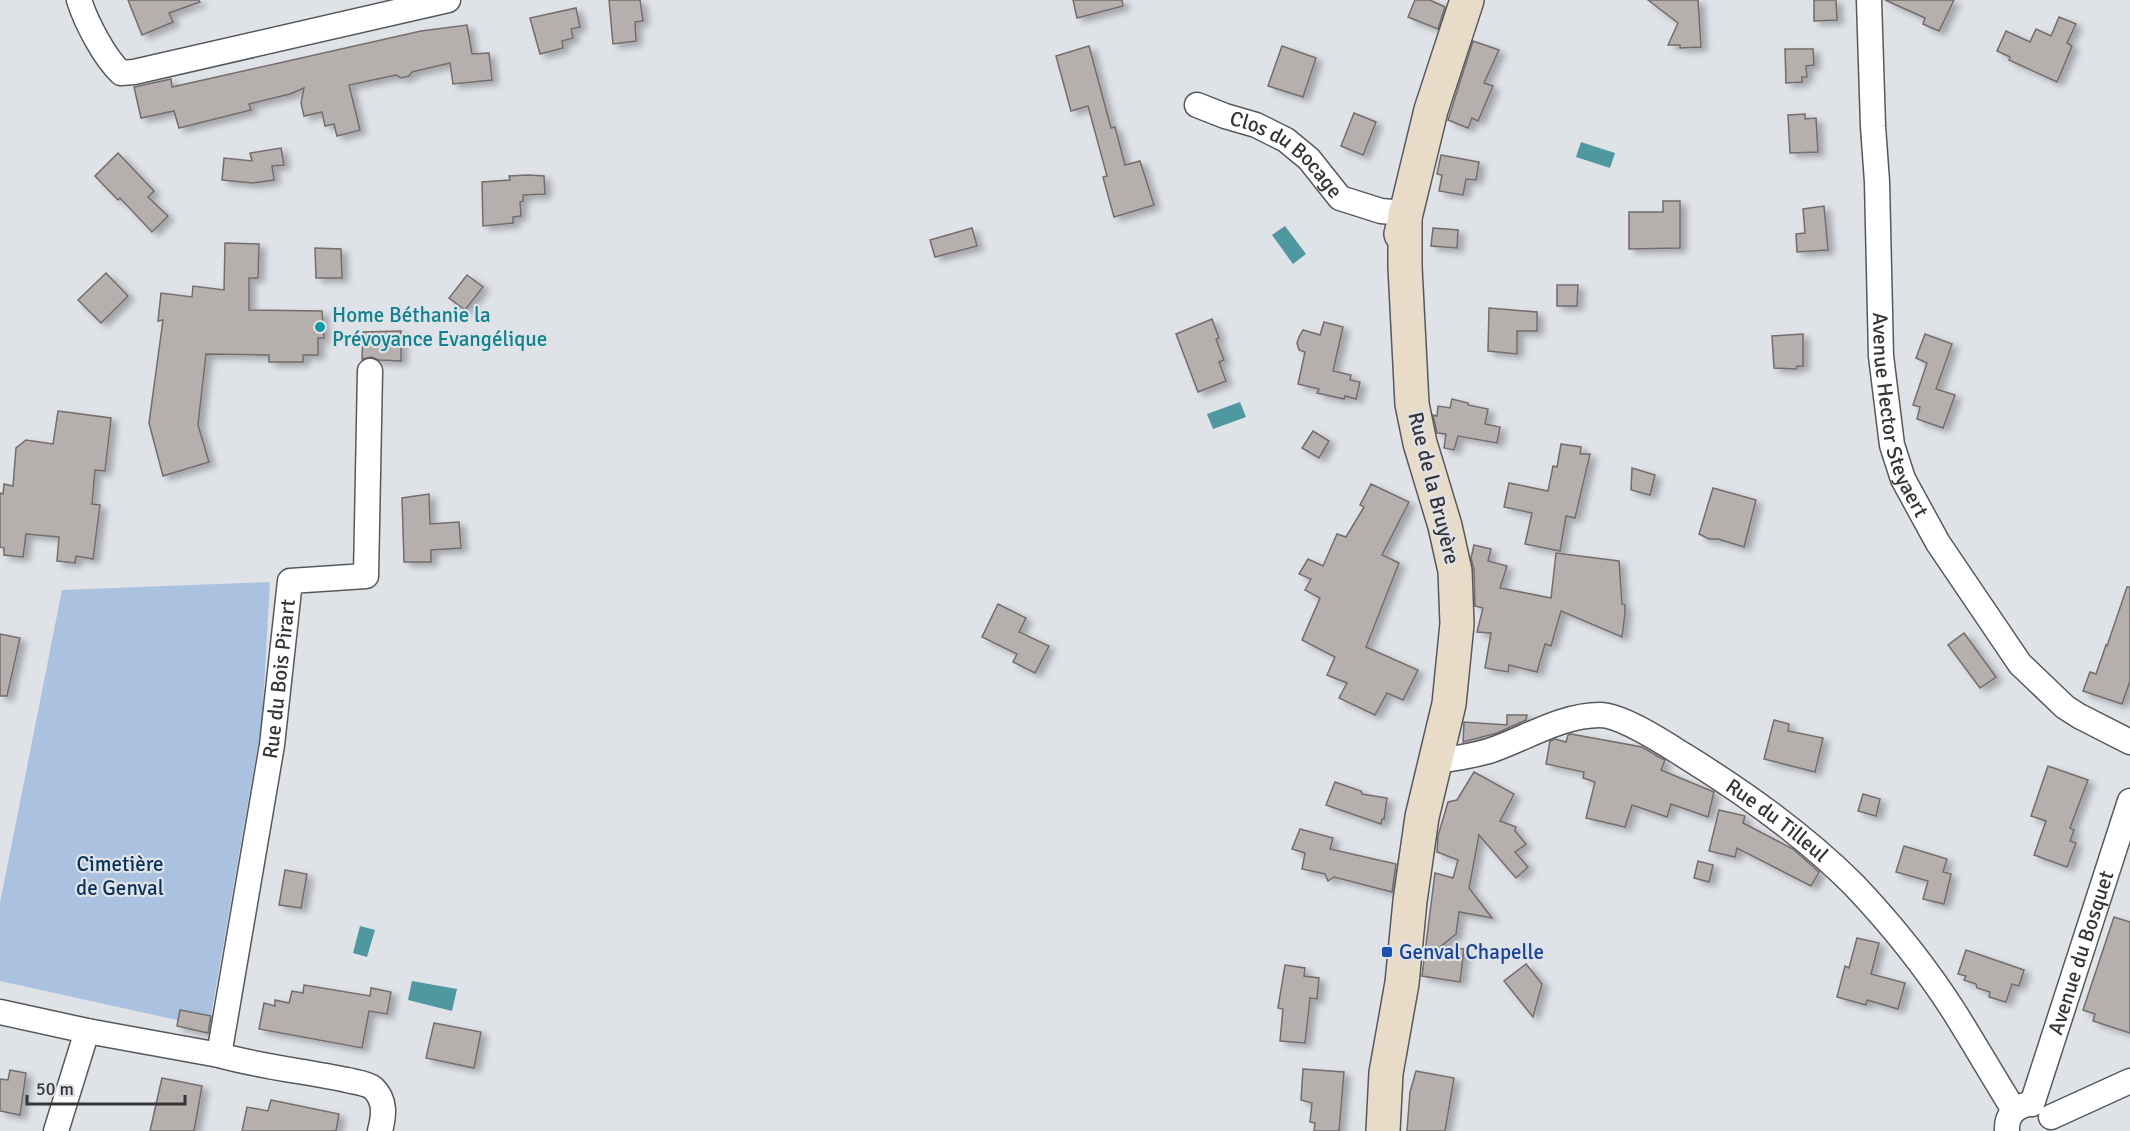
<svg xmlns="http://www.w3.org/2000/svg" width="2130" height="1131" font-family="Signika,sans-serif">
<defs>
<filter id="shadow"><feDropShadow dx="6" dy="4" stdDeviation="3" flood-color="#0004"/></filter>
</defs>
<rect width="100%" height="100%" fill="#dfe2e7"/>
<path fill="#aac2df" d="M270,582L262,722L209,1027L0,981V903L62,590Z"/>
<g fill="#5098a0">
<path d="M1581,142L1615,153L1610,168L1576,157Z"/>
<path d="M1285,226L1306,254L1293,264L1272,235Z"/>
<path d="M1240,402L1246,417L1213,429L1207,414Z"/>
<path d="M360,926L375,930L367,957L353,953Z"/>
<path d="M412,981L457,989L452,1011L408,1000Z"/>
</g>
<g fill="#b5afae" stroke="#736d6c" stroke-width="1.5" filter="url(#shadow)">
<path d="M128,0H199L200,2L169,13L173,22L142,35Z"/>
<path d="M609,0H640L643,21L635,22L636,41L613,44Z"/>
<path d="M1073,0H1122L1123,6L1077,18Z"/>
<path d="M1415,0H1430L1445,7L1438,29L1408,17Z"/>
<path d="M1648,0H1698L1701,47L1680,48V45H1668L1678,23Z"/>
<path d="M1814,0H1836L1837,20L1814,21Z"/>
<path d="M1885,0H1954L1939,31L1923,24L1925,18Z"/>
<path d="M576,8L580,27L571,29L573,38L562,41L563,48L540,54L530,18Z"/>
<path d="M2059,17L2076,24L2067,43L2072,46L2057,82L2009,60L2010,57L1997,51L2006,31L2030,42L2036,29L2051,36Z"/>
<path d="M467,25L472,54L489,53L492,80L453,84L450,63L412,72L409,76L401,78L396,75L349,85L360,130L337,136L334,124L325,126L322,112L304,116L301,103L304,88L290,94L249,104L251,110L179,128L174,111L141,118L134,87L171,79L172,87L421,31Z"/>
<path d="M1473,41L1499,50L1484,83L1493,86L1478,121L1472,118L1468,128L1448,120Z"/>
<path d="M1089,46L1111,128L1115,127L1125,165L1140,161L1154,205L1114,217L1103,177L1107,176L1088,106L1071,111L1056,56Z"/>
<path d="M1282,46L1316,58L1303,97L1268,86Z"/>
<path d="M1785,49H1813L1814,65L1806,66L1807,77H1802V82L1786,83Z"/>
<path d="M1354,113L1376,122L1363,155L1341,146Z"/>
<path d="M1805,114V119L1816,118L1818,152L1790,153L1788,115Z"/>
<path d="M281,148L284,165L272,166L274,180L253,183L222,180L224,158L252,161L250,153Z"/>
<path d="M118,153L154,191L148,197L168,216L152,232L120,198L118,200L95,176Z"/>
<path d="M1441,155L1479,162L1476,180L1466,179L1463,195L1439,191L1442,175L1437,174Z"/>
<path d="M528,175L544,176L545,194L523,195V201L520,202L521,216L513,217V223L483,226L482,182L510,180L509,176Z"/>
<path d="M1663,201H1680V248L1629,249V212H1663Z"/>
<path d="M1824,206L1828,250L1797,252L1796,234L1805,233L1803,209Z"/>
<path d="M972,228L977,246L935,257L930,240Z"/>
<path d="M1433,228L1458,230L1457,248L1431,246Z"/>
<path d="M225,243L259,244L258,278H249V310L322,311L324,338H318V355H303V362H269V355L206,354L198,425L209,462L163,476L149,423L163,320L158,321L161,293L192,297L193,286L224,290Z"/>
<path d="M315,248L341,249L342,278H316Z"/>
<path d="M106,273L128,296L101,323L78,300Z"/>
<path d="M467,275L483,287L465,310L449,298Z"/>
<path d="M1557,285H1578L1577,306H1557Z"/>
<path d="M1489,308L1537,312V331H1517V354L1488,351Z"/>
<path d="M1212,319L1219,338L1216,339L1224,360L1219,362L1226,381L1198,392L1176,334Z"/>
<path d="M1324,322L1343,327L1333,371L1351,375L1350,380L1360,382L1356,399L1345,396L1344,399L1317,393L1319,389L1298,384L1305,352L1299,350L1297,343L1299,337L1303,330L1320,335Z"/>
<path d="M401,331V361L379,360L371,357L362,359L363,332Z"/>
<path d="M1803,334V366H1797L1796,369L1774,368L1772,336Z"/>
<path d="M1925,334L1952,344L1936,389L1955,395L1943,428L1917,419L1920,407L1913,405L1927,363L1916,358Z"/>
<path d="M1452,399L1468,403V405L1488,409L1485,424L1500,427L1497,443L1458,436L1454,450L1444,448L1446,434L1437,433L1433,415L1437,416L1438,406L1450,408Z"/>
<path d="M58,411L111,418L105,471L95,470L92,504L100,505L93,559L76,556L75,563L57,561L59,537L26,534L23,557L4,555V548L0,547V493L3,494L4,484L13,486L16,448L26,440L53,444Z"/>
<path d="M1313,431L1329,441L1319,458L1302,448Z"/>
<path d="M1561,444L1581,447L1580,454H1590L1575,518L1566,516L1560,551L1525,544L1532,513L1504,507L1509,483L1548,491L1553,466L1557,467Z"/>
<path d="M1632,468L1655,475L1650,495L1631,490Z"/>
<path d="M1371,484L1409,502L1382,555L1399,563L1366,647L1418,670L1403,700L1387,693L1375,715L1339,698L1347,683L1327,675L1335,657L1302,640L1320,598L1305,590L1311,579L1299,574L1308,559L1323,566L1337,534L1346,537L1364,507L1360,505Z"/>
<path d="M1713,488L1756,500L1744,547L1718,539H1709L1699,534Z"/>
<path d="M429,494L430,524L459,522L461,548L431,550V562H404L402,498Z"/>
<path d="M1474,545L1491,549L1488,561L1507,566L1500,588L1551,598L1556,553L1619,561L1622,604L1625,605V613L1622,637L1561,611L1551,646L1545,644L1537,672L1509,665L1508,672L1485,668L1491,633L1477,632L1483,608L1475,606L1474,570L1471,558Z"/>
<path d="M2127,587H2130V681L2122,704L2083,691L2090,672L2096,674L2106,645L2107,646Z"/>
<path d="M998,604L1026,618L1019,632L1049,646L1035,673L1013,662L1017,654L982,637Z"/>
<path d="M1964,633L1996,677L1980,688L1948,645Z"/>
<path d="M0,634L20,638L7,696H0Z"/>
<path d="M1507,715H1527L1526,720L1497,733L1463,742L1464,722L1507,725Z"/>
<path d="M1774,720L1789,724L1788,731L1823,738L1815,772L1764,759Z"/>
<path d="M1571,734L1642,747L1659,757L1665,760L1661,770L1714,792L1708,817L1671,804L1667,817L1632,805L1625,827L1586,818L1595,782L1583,778L1584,772L1546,764L1550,741L1555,739L1566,742L1568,735Z"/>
<path d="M2048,766L2088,780L2070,828L2074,830L2070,841L2076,843L2067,867L2034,855L2046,821L2031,816Z"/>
<path d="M1474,772L1514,794L1500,821L1516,827L1515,831L1526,844L1515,852L1528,867L1516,878L1479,835L1469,888L1492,918L1459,912L1456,934L1440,947L1464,949L1460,982L1422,976L1435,873L1453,878L1458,860L1437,852L1438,836L1448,802L1457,800Z"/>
<path d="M1335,782L1361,791L1362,794L1387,798L1384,819H1382L1381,824L1326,805Z"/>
<path d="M1863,794L1880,799L1876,816L1858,811Z"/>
<path d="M1719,810L1745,816L1743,823L1793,849L1819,872L1811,886L1737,848L1735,857L1709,851Z"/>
<path d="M1300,829L1333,838L1330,849L1396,864L1392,892L1334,877L1328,881L1325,874L1302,869L1305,853L1292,849Z"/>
<path d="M1904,846L1947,859L1943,872L1951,874L1944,904L1923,899L1928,881L1896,872Z"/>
<path d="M1698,861L1713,865L1709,882L1694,878Z"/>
<path d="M285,870L307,874L301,908L279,905Z"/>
<path d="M2114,917L2130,922V1033L2093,1021L2095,1014L2083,1010Z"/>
<path d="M1857,938L1879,943L1871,974L1905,983L1898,1009L1867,1000L1866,1005L1837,997L1845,966L1849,968Z"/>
<path d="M1966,950L2024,970L2019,986L2012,984L2006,1002L1989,997L1990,992L1977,988L1976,984L1964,980L1966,976L1958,974Z"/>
<path d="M1526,964L1542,984L1533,1017L1504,981Z"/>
<path d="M1285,965L1305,968L1304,976L1319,978L1317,999L1310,998L1305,1043L1280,1041L1283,1009L1278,1008Z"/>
<path d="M304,985L370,996L371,988L391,992L387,1014L369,1011L362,1048L259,1029L264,1003L275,1006V1000L289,1003L292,991L303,993Z"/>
<path d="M180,1010L211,1016L208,1033L177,1026Z"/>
<path d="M434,1023L481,1032L474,1068L426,1058Z"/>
<path d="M1303,1069L1344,1072L1339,1131H1314L1315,1123L1310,1122L1312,1103L1301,1100Z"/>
<path d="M10,1070L26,1073L20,1115L0,1111V1079L8,1080Z"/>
<path d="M1416,1071L1454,1078L1445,1131H1407L1410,1092Z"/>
<path d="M162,1078L202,1086L194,1131H150Z"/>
<path d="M271,1100L339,1114L336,1131H242L247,1107L268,1111Z"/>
</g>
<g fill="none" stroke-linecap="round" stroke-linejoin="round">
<g stroke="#56595c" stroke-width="27">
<g id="street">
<path d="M79,0C86,22 104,57 121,73L134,72L448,0"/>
<path id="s1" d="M1869,0L1873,126L1877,182L1881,356L1892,445L1903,479L1938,543L2020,664L2065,707L2079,716L2130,742"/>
<path id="s2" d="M1197,105L1225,116L1256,125L1286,140L1309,159L1340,198L1381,211L1405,213"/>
<path id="s3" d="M1435,761C1453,759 1471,756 1489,751C1525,739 1561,715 1600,715C1622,715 1666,744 1685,756C1745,793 1804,835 1854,885C1890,923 1927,969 1955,1013C1975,1045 1994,1078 2014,1110"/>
<path d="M0,1012L87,1031L219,1055C261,1067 305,1071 347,1080C355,1082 367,1083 373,1088C386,1100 384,1116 380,1131"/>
<path id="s4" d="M219,1055L272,745L290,581L366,576L370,371"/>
<path id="s5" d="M2032,1104L2130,801"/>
<path d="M2051,1117L2130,1081"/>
<path d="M56,1131L87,1031"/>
<path d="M2007,1131C2006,1116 2014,1107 2029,1104"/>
</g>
</g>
<g stroke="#56595c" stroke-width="36">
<g id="secondary">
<path d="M1401,234L1431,110L1467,0"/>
<path d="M1383,1131L1386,1073L1402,983L1410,901L1422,817L1449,704L1457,624L1455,571L1445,526L1420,443L1412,404L1405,267V213"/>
</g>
</g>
<use href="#street" stroke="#fff" stroke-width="24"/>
<use href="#secondary" stroke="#e8dcc9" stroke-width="33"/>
</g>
<circle fill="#0f9aa8" stroke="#dfe2e7" stroke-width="2" cx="320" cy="327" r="6"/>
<rect fill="#1a4fb4" stroke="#dfe2e7" stroke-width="2" x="1381" y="946" width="12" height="12" rx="3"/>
<g text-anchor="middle" stroke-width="4.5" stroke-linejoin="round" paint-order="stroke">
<g font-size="21" fill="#343537" stroke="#dfe2e7">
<text dy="7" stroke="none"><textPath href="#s2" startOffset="104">Clos du Bocage</textPath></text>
<text dy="7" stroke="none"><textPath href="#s1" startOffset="418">Avenue Hector Steyaert</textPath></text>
<text transform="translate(1434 488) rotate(76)" y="7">Rue de la Bruyère</text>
<text dy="7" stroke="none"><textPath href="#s4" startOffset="381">Rue du Bois Pirart</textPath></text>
<text dy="7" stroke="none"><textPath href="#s3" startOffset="380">Rue du Tilleul</textPath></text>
<text dy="7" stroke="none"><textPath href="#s5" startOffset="159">Avenue du Bosquet</textPath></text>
</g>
<g font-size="21" fill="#0d838f" stroke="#dfe2e7" text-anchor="start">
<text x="332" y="322">Home Béthanie la<tspan x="332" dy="24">Prévoyance Evangélique</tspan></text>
</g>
<g font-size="21" fill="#0a3259" stroke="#dfe2e7">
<text x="120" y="871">Cimetière<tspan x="120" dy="24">de Genval</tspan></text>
</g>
<g font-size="21" fill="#164399" stroke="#dfe2e7" text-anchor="start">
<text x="1399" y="959">Genval Chapelle</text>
</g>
</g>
<path d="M27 1095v9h158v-9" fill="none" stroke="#343537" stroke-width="3"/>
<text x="36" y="1095" font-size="18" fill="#343537" stroke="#dfe2e7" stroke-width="4.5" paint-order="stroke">50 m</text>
</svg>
